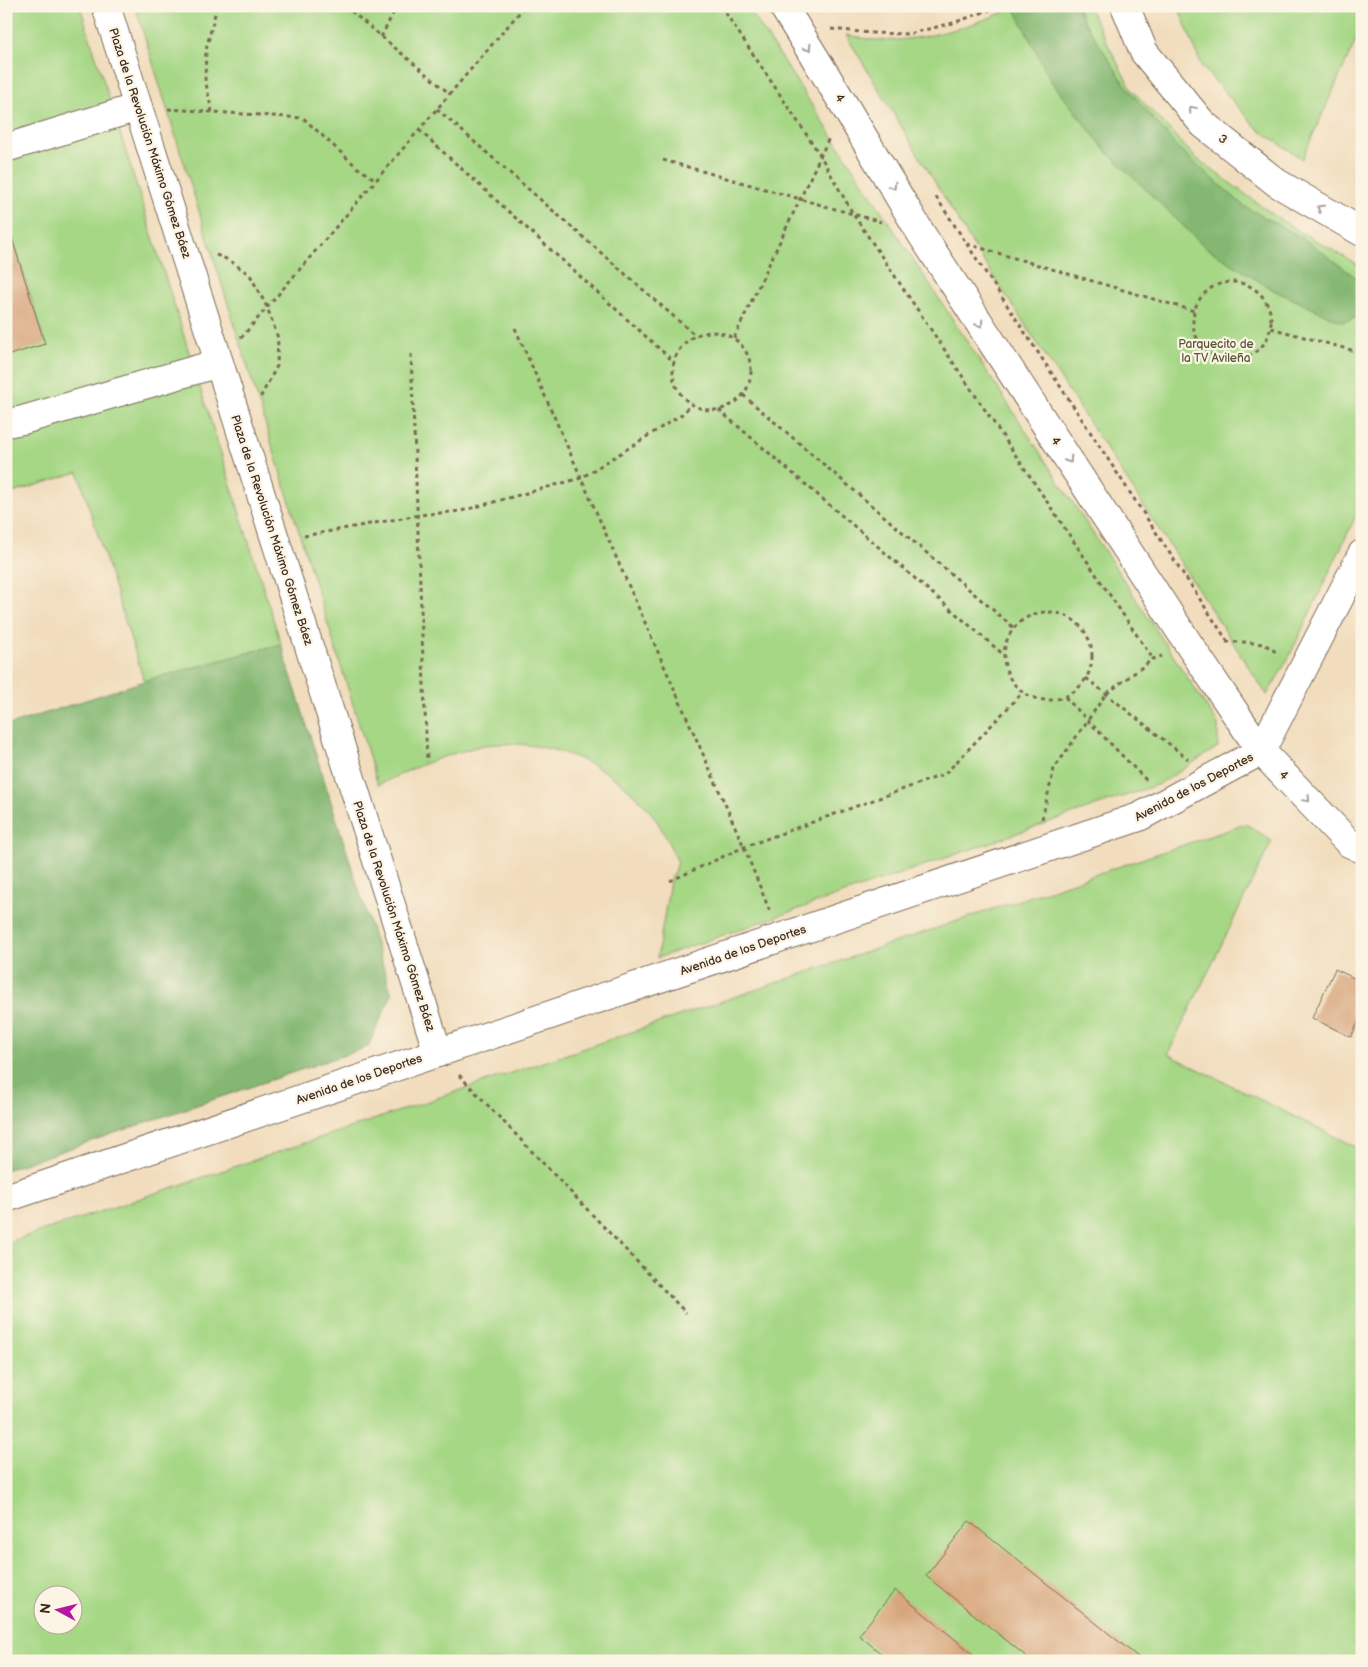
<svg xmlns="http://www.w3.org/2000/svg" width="1368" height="1667" font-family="'Balsamiq Sans',sans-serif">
<rect width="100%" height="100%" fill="#fcf5e5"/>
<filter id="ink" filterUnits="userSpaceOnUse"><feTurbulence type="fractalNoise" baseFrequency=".02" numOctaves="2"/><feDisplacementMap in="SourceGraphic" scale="10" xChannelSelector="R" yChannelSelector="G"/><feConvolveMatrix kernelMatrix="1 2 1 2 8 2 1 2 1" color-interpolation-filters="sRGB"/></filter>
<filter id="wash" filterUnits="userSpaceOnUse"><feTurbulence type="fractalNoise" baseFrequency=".0096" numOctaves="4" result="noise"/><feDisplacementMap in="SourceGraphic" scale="20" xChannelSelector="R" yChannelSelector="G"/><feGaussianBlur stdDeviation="1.12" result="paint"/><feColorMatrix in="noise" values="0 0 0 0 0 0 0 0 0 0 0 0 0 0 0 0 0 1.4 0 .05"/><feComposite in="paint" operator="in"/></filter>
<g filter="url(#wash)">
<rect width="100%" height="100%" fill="#f1ddbd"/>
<g fill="#a6d785" stroke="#708052" fill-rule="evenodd">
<path d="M6,6H80L281,644L144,681L78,472L6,495V356L45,343L6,217Z"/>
<path d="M135,6H747L1218,724V747L1159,784L657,958L670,881L678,862C671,849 665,834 657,821C620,767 550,737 485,745C478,746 470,749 463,751C432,759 407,771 378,785Z"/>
<path d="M1017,6H1088L1131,89L1196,158L1282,221L1362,267V503L1288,659L1267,695L973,245L846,35C857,37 869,40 880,40C923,42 979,24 1017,6Z"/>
<path d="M1178,6H1362V27L1302,159L1258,129L1202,67Z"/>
<path d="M1246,824L1272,841L1168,1054L1362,1150V1661H6V1243C420,1106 832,962 1246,824ZM42,1594H72V1624H42Z"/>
</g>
<g fill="#84b872" stroke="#607148">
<path d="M1017,6H1077L1084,21L1129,90L1177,147L1244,206L1306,240L1362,282V314L1359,317L1342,322L1273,290L1205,247L1105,150L1051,81L1014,7Z"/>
<path d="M281,644L392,994L368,1047L6,1170V726L144,681Z"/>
</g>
<g id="blocks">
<g fill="#d7a67b">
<path d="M6,219L45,344L6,356Z"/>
<path d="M1335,969L1362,982V1015L1351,1037L1312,1018Z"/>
<path d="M969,1521L1143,1661H1032L926,1576Z"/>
<path d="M895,1590L973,1654L968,1661H890L859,1635Z"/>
</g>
</g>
</g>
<g filter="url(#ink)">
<use href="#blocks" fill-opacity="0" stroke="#7b6956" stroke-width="1"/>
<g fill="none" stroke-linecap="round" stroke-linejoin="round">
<g stroke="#7b6956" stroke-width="30">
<g id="minor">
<path d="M106,6L438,1053"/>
<path d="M6,148L138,107"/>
<path d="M6,423L23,420L219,363"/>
<path d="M6,1198L1139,817L1261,751"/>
</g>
</g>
<g stroke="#7b6956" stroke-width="30">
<g id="major">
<path d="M783,6L846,108L922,235L1190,646L1261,751L1349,843L1362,849"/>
<path d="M1125,6L1144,52L1203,124L1277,183L1362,232"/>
<path d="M1261,751L1362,554"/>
</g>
</g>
<g stroke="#7b6956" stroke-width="3" stroke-dasharray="4 4" stroke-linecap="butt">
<path d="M345,6L450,94"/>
<path d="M721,6L820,155L853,214L1153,659"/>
<path d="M831,29L871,33L908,34L953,23L1001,6"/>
<path d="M381,37L397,6"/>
<path d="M168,109L303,118L358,168L376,180"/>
<path d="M437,109L696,336"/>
<path d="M212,112L205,79L206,50L217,6"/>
<path d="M419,130L674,362"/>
<path d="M663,160L881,222"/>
<path d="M936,197L1228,642"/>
<path d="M967,244L1194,311"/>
<path d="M216,255L229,260L250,275L267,307L278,338L277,366L260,398"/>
<circle cx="1232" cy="321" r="39"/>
<path d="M515,328L744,847L770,912"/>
<path d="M1271,328L1362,353"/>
<circle cx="712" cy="371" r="39"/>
<path d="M241,338L525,6"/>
<path d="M734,338L829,138"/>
<path d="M411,354L427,762"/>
<path d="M743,395L1014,628"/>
<path d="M719,410L1004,655"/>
<path d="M304,536L419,515L461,511L581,478L681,415L691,405"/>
<circle cx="1048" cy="656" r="44"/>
<path d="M1226,642H1243L1264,644L1279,654"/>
<path d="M1086,678L1188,759"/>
<path d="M1065,697L1146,780"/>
<path d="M1042,819L1054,769L1106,694L1153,659L1162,656"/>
<path d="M670,881L744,847L945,774L1023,692"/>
<path d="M459,1075L686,1313"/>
</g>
<use href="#minor" stroke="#fff" stroke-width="28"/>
<use href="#major" stroke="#fff" stroke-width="28"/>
</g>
<defs><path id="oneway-chevron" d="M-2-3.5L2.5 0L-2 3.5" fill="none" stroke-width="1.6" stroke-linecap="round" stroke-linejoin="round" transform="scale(1.25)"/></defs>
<g stroke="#a79f9a">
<use href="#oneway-chevron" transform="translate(808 48) rotate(58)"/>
<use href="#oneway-chevron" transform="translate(1192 109) rotate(-130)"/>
<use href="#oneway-chevron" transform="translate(893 186) rotate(59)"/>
<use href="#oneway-chevron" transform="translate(1320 208) rotate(-150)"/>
<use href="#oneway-chevron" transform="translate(980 324) rotate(57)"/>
<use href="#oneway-chevron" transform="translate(1069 460) rotate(57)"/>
<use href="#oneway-chevron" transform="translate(1307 799) rotate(46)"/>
</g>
</g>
<g text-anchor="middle" stroke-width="4.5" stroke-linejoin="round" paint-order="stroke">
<g font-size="12" fill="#3b2a1e" stroke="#fcf5e5">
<text transform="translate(840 98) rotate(58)" y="4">4</text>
<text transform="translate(1223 139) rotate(39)" y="4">3</text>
<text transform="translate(150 143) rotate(72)" y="4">Plaza de la Revolución Máximo Gómez Báez</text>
<text transform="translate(1056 441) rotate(57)" y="4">4</text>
<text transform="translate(272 530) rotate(72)" y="4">Plaza de la Revolución Máximo Gómez Báez</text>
<text transform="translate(1284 775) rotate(46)" y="4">4</text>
<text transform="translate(1194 787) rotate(-28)" y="4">Avenida de los Deportes</text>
<text transform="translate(394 916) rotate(72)" y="4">Plaza de la Revolución Máximo Gómez Báez</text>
<text transform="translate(743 950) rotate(-19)" y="4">Avenida de los Deportes</text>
<text transform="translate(359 1079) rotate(-19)" y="4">Avenida de los Deportes</text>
</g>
<g font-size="12" fill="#565538" stroke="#fcf5e5">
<text x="1216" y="348">Parquecito de<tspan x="1216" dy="14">la TV Avileña</tspan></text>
</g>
</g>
<rect width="1368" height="1667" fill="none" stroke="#fcf5e5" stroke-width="25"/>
<g transform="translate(58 1610) rotate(277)"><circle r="24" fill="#fcf5e5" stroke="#afa495"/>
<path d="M0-4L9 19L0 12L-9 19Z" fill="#b5179e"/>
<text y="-8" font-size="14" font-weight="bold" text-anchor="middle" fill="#3b2a1e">N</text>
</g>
</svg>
